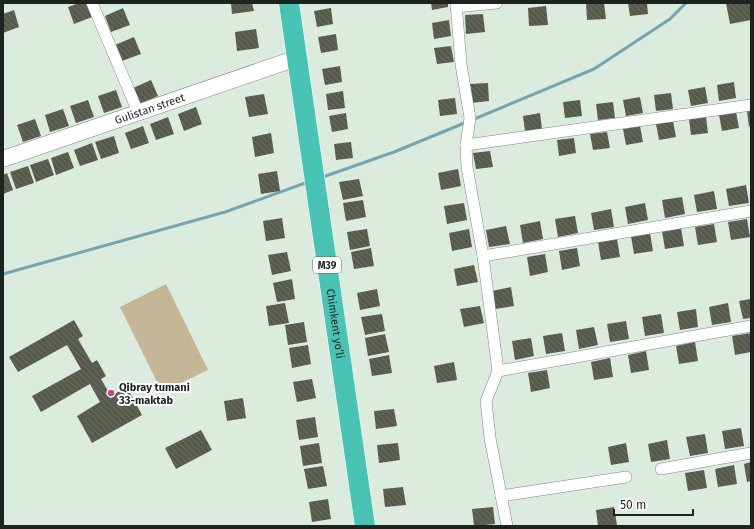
<svg xmlns="http://www.w3.org/2000/svg" width="754" height="529" font-family="'Fira Sans',sans-serif">
<defs>
<pattern id="building-back-hatch" width="6" height="6" patternUnits="userSpaceOnUse"><rect width="6" height="6" fill="#565b4b"/><path d="M-1 5l2 2M0 0l6 6M5-1l2 2" fill="none" stroke="#6a6f62"/></pattern>
</defs>
<rect width="100%" height="100%" fill="#dbecde"/>
<path fill="#c4b798" d="M166,284L208,370L162,392L120,307Z"/>
<g fill="none" stroke-linecap="round" stroke-linejoin="round">
<g stroke="#76a5b1" stroke-width="3">
<path d="M472,120L594,69L670,19L686,3"/>
<path d="M320,178L394,152L467,122"/>
<path d="M3,274L225,212L308,182"/>
</g>
</g>
<g fill="url(#building-back-hatch)">
<path d="M79,3H87L92,17L74,24L68,7Z"/>
<path d="M231,3H252L254,11L232,14Z"/>
<path d="M431,3H448V7L432,10Z"/>
<path d="M586,3H604L606,19L587,20Z"/>
<path d="M628,3H647L648,14L630,16Z"/>
<path d="M726,3H751V20L730,24Z"/>
<path d="M546,6L548,25L529,26L528,8Z"/>
<path d="M123,8L130,25L111,32L105,16Z"/>
<path d="M331,8L333,24L317,27L314,11Z"/>
<path d="M14,10L19,27L3,33V14Z"/>
<path d="M483,14L485,32L466,34L465,15Z"/>
<path d="M449,20L451,36L434,39L432,23Z"/>
<path d="M256,29L259,48L237,51L235,32Z"/>
<path d="M336,34L338,50L321,53L318,37Z"/>
<path d="M134,37L141,54L122,61L115,45Z"/>
<path d="M451,46L454,62L437,64L434,48Z"/>
<path d="M340,66L342,82L325,85L322,69Z"/>
<path d="M151,80L158,96L139,104L133,88Z"/>
<path d="M734,82L736,98L719,101L717,85Z"/>
<path d="M488,83L489,101L471,103L469,84Z"/>
<path d="M705,87L708,103L691,106L688,90Z"/>
<path d="M116,90L122,107L104,113L98,96Z"/>
<path d="M343,91L345,108L328,110L326,94Z"/>
<path d="M671,93L673,109L656,111L654,95Z"/>
<path d="M264,94L268,114L249,117L245,97Z"/>
<path d="M640,97L643,113L626,116L623,100Z"/>
<path d="M455,98L457,114L440,116L438,100Z"/>
<path d="M88,100L94,117L76,123L70,106Z"/>
<path d="M580,100L582,116L565,118L563,102Z"/>
<path d="M613,102L615,118L598,120L596,104Z"/>
<path d="M196,107L202,124L184,131L178,114Z"/>
<path d="M63,109L69,126L50,132L45,115Z"/>
<path d="M751,110V126L749,127L747,111Z"/>
<path d="M736,112L739,128L722,131L719,115Z"/>
<path d="M346,113L348,129L332,132L329,116Z"/>
<path d="M540,113L542,129L525,131L523,116Z"/>
<path d="M168,117L174,134L156,140L150,124Z"/>
<path d="M706,117L708,133L691,135L689,119Z"/>
<path d="M35,119L41,136L23,142L17,125Z"/>
<path d="M673,121L676,137L659,140L656,124Z"/>
<path d="M143,126L149,143L131,149L125,133Z"/>
<path d="M640,126L643,142L626,145L623,129Z"/>
<path d="M607,132L610,148L593,150L590,134Z"/>
<path d="M271,133L274,153L255,157L252,137Z"/>
<path d="M114,136L119,153L101,159L95,142Z"/>
<path d="M574,138L576,153L559,156L557,140Z"/>
<path d="M351,142L353,158L336,160L334,144Z"/>
<path d="M92,143L98,160L80,166L74,150Z"/>
<path d="M490,151L493,167L476,169L473,153Z"/>
<path d="M68,152L74,168L56,175L51,158Z"/>
<path d="M48,159L54,175L36,182L30,165Z"/>
<path d="M28,166L34,183L16,189L10,172Z"/>
<path d="M458,169L461,186L441,190L438,173Z"/>
<path d="M277,171L280,191L261,194L258,174Z"/>
<path d="M7,173L13,190L3,194V175Z"/>
<path d="M359,179L363,196L343,200L339,182Z"/>
<path d="M746,185L749,203L729,206L726,189Z"/>
<path d="M714,191L717,209L697,212L694,195Z"/>
<path d="M682,197L685,214L665,218L662,200Z"/>
<path d="M363,200L366,217L346,221L343,203Z"/>
<path d="M464,203L467,220L447,224L444,206Z"/>
<path d="M645,203L648,220L628,224L625,207Z"/>
<path d="M611,209L614,227L594,230L591,213Z"/>
<path d="M575,216L578,233L558,237L555,219Z"/>
<path d="M282,218L285,238L266,241L263,221Z"/>
<path d="M747,219L750,237L731,240L728,222Z"/>
<path d="M540,221L543,239L523,243L520,225Z"/>
<path d="M714,224L717,242L698,245L695,227Z"/>
<path d="M506,226L510,244L489,247L486,230Z"/>
<path d="M681,228L684,246L665,249L662,231Z"/>
<path d="M367,229L370,246L350,250L347,232Z"/>
<path d="M469,229L472,247L452,251L449,233Z"/>
<path d="M650,233L653,251L634,254L631,236Z"/>
<path d="M617,239L620,257L601,260L598,242Z"/>
<path d="M371,248L374,266L354,269L351,252Z"/>
<path d="M577,248L580,266L562,270L559,251Z"/>
<path d="M287,252L291,271L272,275L268,255Z"/>
<path d="M545,254L548,272L530,276L527,257Z"/>
<path d="M474,265L478,282L457,286L454,269Z"/>
<path d="M292,279L295,299L277,302L273,283Z"/>
<path d="M511,287L514,306L495,309L492,291Z"/>
<path d="M377,289L380,306L360,310L357,293Z"/>
<path d="M751,299V318L743,319L739,301Z"/>
<path d="M285,303L289,323L269,326L266,306Z"/>
<path d="M728,303L731,322L712,325L709,307Z"/>
<path d="M480,306L484,323L464,327L460,309Z"/>
<path d="M696,309L698,327L680,330L677,312Z"/>
<path d="M382,314L385,331L365,335L361,317Z"/>
<path d="M661,314L664,333L645,336L642,317Z"/>
<path d="M74,320L83,336L78,339L92,363L97,360L106,376L101,379L111,396L127,387L142,415L92,443L77,416L100,402L90,384L41,412L32,396L81,369L67,345L18,372L9,357Z"/>
<path d="M626,321L629,339L610,342L607,324Z"/>
<path d="M304,322L307,342L288,345L285,325Z"/>
<path d="M594,327L598,345L579,349L576,330Z"/>
<path d="M562,333L565,351L546,354L543,336Z"/>
<path d="M751,333V352L735,355L732,336Z"/>
<path d="M385,334L389,352L368,356L365,338Z"/>
<path d="M531,338L534,356L515,360L512,341Z"/>
<path d="M695,342L698,361L679,364L676,346Z"/>
<path d="M308,345L311,364L292,368L289,348Z"/>
<path d="M646,351L649,370L631,373L628,355Z"/>
<path d="M389,355L392,373L372,376L369,359Z"/>
<path d="M610,358L613,377L594,380L591,362Z"/>
<path d="M454,362L457,380L437,383L434,366Z"/>
<path d="M547,370L550,388L531,392L528,373Z"/>
<path d="M312,379L316,398L297,402L293,382Z"/>
<path d="M243,398L246,418L227,421L224,401Z"/>
<path d="M394,409L397,426L376,429L374,411Z"/>
<path d="M315,417L318,437L299,440L296,420Z"/>
<path d="M741,428L744,446L725,449L722,431Z"/>
<path d="M201,430L212,450L176,469L165,448Z"/>
<path d="M705,434L708,453L690,456L686,437Z"/>
<path d="M667,440L670,459L651,462L648,444Z"/>
<path d="M319,443L322,463L303,466L300,446Z"/>
<path d="M398,443L400,460L379,463L377,445Z"/>
<path d="M626,443L629,462L611,465L608,447Z"/>
<path d="M751,462V481L747,482L744,464Z"/>
<path d="M734,465L737,484L718,487L715,469Z"/>
<path d="M323,466L327,486L308,489L304,469Z"/>
<path d="M704,470L707,488L688,491L685,473Z"/>
<path d="M403,487L406,505L385,507L383,489Z"/>
<path d="M328,499L331,519L312,522L309,502Z"/>
<path d="M493,507L495,524L474,526L472,509Z"/>
<path d="M614,507L617,525L598,526L596,510Z"/>
</g>
<g fill="none" stroke-linecap="round" stroke-linejoin="round">
<g stroke="#7a897d" stroke-width="12">
<g id="street">
<path d="M92,3L138,112"/>
<path d="M456,3L461,64L470,118L466,145L467,167L483,256L498,371L486,401L490,438L507,526"/>
<path d="M456,7L497,3"/>
<path d="M466,145L751,105"/>
<path d="M483,256L751,211"/>
<path d="M498,371L751,326"/>
<path d="M661,469L751,453"/>
<path d="M501,496L626,477"/>
</g>
</g>
<g stroke="#7a897d" stroke-width="17">
<g id="secondary">
<path id="s1" d="M3,159L297,58"/>
</g>
</g>
<g stroke="#fff" stroke-width="21">
<g id="highway">
<path id="s2" d="M289,3L365,526"/>
</g>
</g>
<use href="#street" stroke="#fff" stroke-width="11"/>
<use href="#secondary" stroke="#fff" stroke-width="16"/>
<use href="#highway" stroke="#49c4b4" stroke-width="20"/>
</g>
<circle fill="#c84386" stroke="#fff" stroke-width="1.5" cx="111" cy="393" r="4"/>
<g text-anchor="middle" stroke-width="4" stroke-linejoin="round" paint-order="stroke">
<rect fill="#fff" stroke="#616562" stroke-width="1" x="313" y="257" width="28" height="16" rx="3"/>
<g font-size="10" font-weight="bold" fill="#1d231e">
<text x="327" y="269">M39</text>
</g>
<g font-size="11" fill="#1d231e" stroke="#fff">
<text dy="4" stroke="none"><textPath href="#s1" startOffset="155">Gulistan street</textPath></text>
<text dy="4" stroke="none"><textPath href="#s2" startOffset="324">Chimkent yo‘li</textPath></text>
</g>
<g font-size="11" font-weight="bold" fill="#1d231e" stroke="#fff" text-anchor="start">
<text x="119" y="391">Qibray tumani<tspan x="119" dy="13">33-maktab</tspan></text>
</g>
</g>
<rect width="754" height="529" fill="none" stroke="#1d231e" stroke-width="8"/>
<path d="M614 509v6h79v-6" fill="none" stroke="#1d231e" stroke-width="2"/>
<text x="620" y="509" font-size="12" fill="#1d231e" stroke="#ffffff" stroke-width="3" paint-order="stroke">50 m</text>
</svg>
